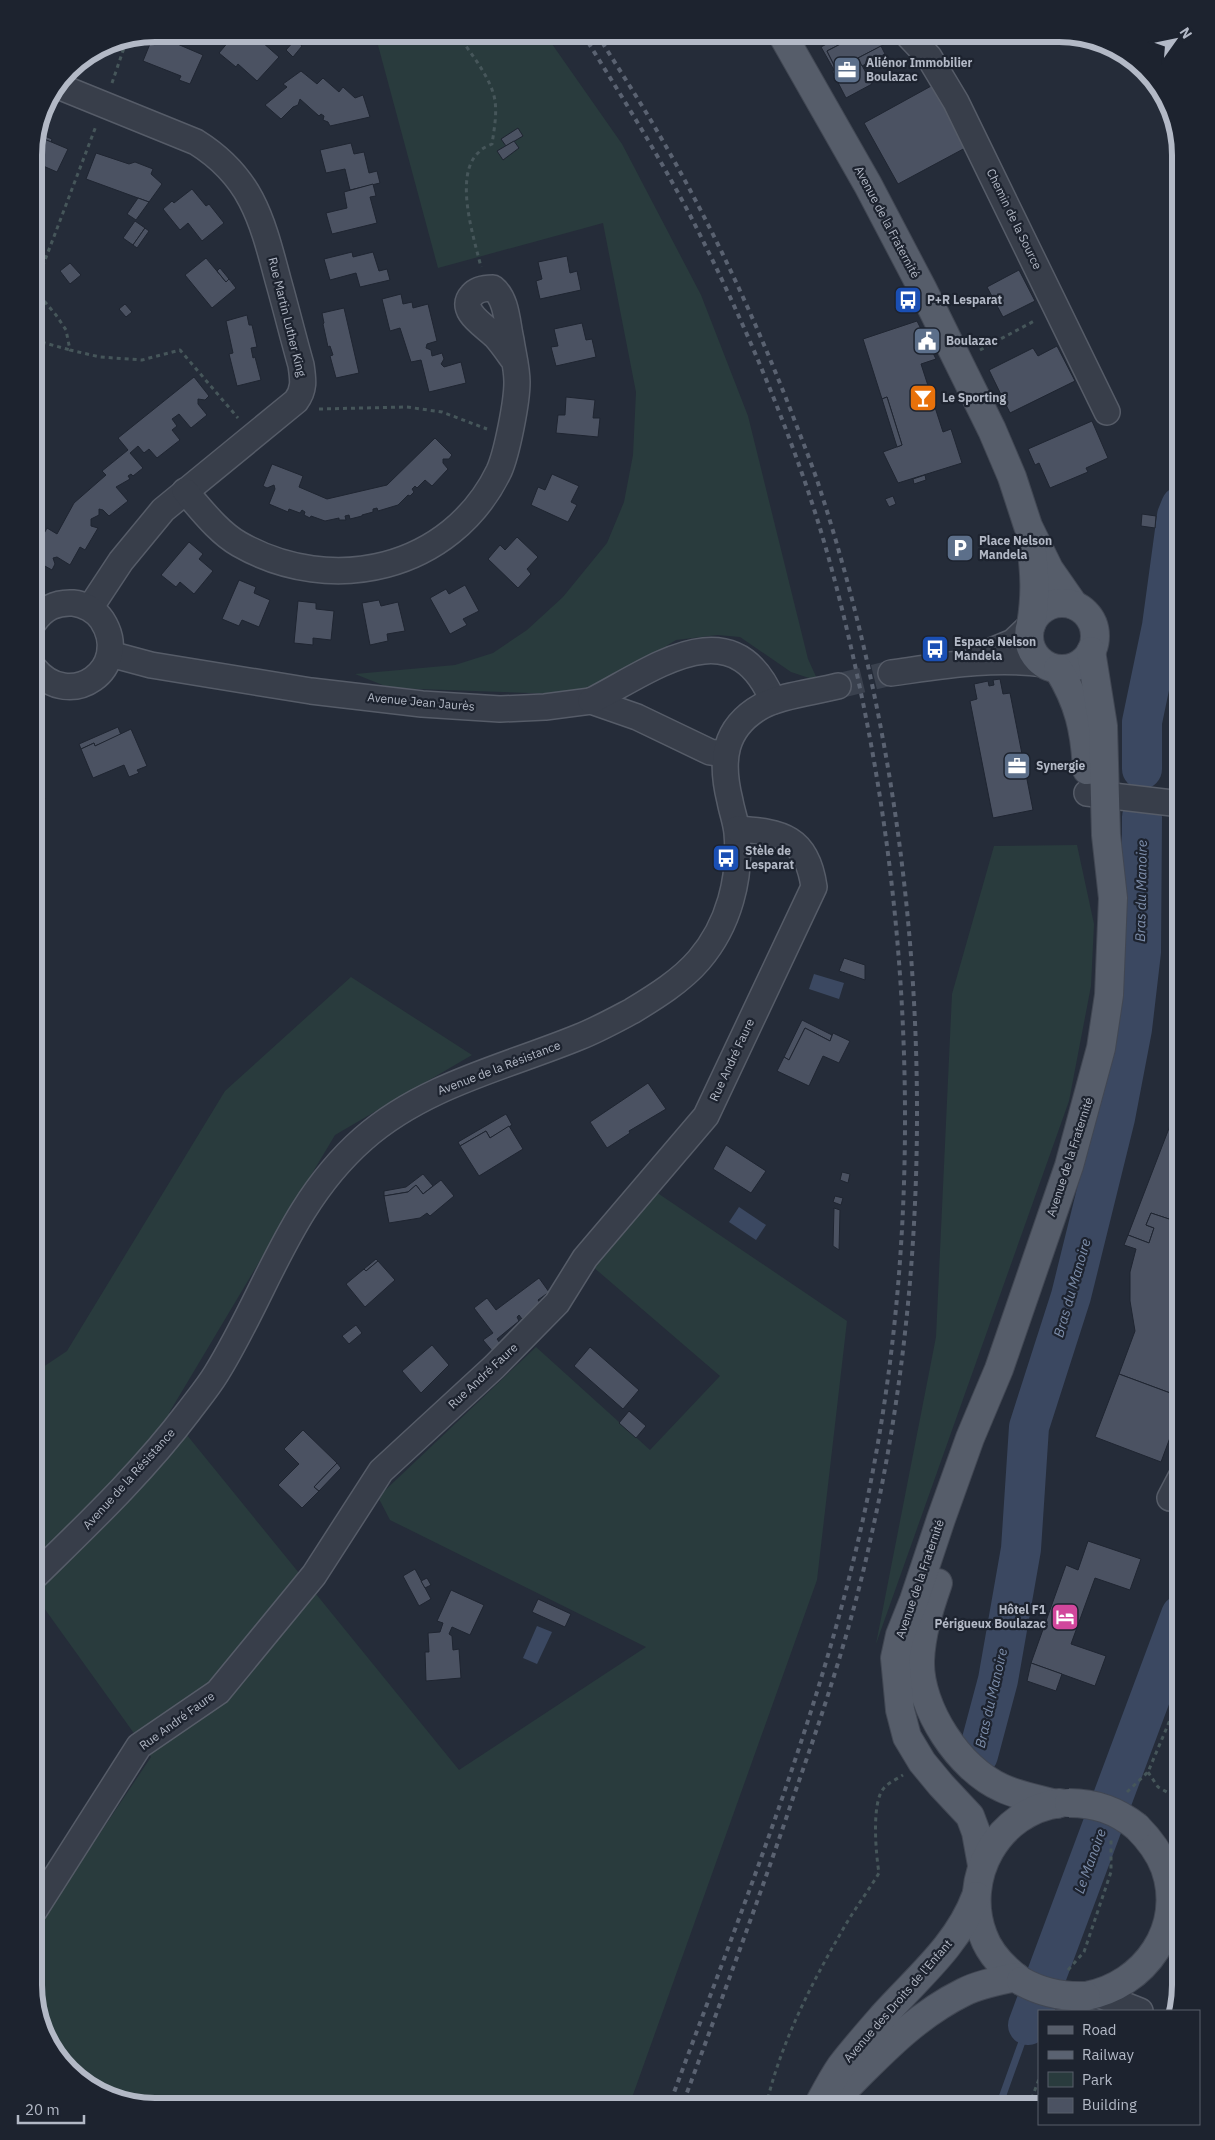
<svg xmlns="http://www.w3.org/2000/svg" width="1215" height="2140" font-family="'IBM Plex Sans',sans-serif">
<rect width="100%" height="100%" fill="#252c39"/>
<g fill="#293b3d">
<path d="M375,34H545L622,144L701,295L748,416L808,659L818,681L791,672L740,637L718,635L676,640L632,667L574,693L556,694L390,688L355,674L455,665L493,653L527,630L563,597L607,543L624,502L633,455L636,392L603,223L438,268Z"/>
<path d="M1077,845L1094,924L1091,986L1069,1101L876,1644L936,1337L952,994L994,846Z"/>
<path d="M351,977L472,1055L335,1135L169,1413L459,1770L646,1647L390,1520L378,1497L536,1347L650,1450L720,1376L592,1266L656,1192L847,1321L817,1580L629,2106H148L88,2086L46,2038L34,1984V1932L151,1757L34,1594V1373L67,1351L225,1091Z"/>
</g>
<g fill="#3b4861">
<path d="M814,974L844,983L839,999L809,989Z"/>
<path d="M739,1207L766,1225L756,1240L729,1222Z"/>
<path d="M537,1626L552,1632L537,1664L523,1658Z"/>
</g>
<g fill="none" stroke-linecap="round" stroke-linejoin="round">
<path stroke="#3b4861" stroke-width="7" d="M999,2106L1028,2025"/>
<g stroke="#3b4861" stroke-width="40">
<path d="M1142,769V722L1162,626L1177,516L1181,506"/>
<path d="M978,1755L998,1680L1021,1549L1029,1427L1071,1296L1115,1118L1132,1029L1141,952L1142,817"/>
<path d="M1028,2025L1181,1615"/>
</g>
</g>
<g fill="#4b5262" stroke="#1f2531">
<path d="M154,34L203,55L190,84L179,80L181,76L143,61Z"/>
<path d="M235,34H253L279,57L257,81L238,64L236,67L219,53Z"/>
<path d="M845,34L858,35L827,51L836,69L834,70L821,47Z"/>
<path d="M857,34H880L885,44L858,58L872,84L846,98L832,71L836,69L827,51L858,35Z"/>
<path d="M295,40L302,46L293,57L286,50Z"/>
<path d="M881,46L885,54L862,66L858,58Z"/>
<path d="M301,71L317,84L323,78L339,92L343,87L355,98L363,95L370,117L330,126L328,122L323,120L324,116L321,114L319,116L300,99L298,105L293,107L281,119L265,105L287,87L283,84Z"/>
<path d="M933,85L967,147L898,184L864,123Z"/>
<path d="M518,128L523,136L506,146L501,139Z"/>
<path d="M37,133L52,139L51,142L37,136Z"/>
<path d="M37,136L68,149L57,172L34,162Z"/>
<path d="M514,141L519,148L503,160L497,151Z"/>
<path d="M351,143L354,154L364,152L369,173L377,171L380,183L350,190L345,169L326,173L320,150Z"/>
<path d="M96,153L129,164L135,162L153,169L151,174L162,184L149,202L86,179Z"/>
<path d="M373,184L376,196L370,197L377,223L332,234L326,213L347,208L344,192Z"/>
<path d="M192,189L206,206L209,204L224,223L202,241L188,223L180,230L163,209L172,201L174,203Z"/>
<path d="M138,198L149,202L136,220L127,214Z"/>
<path d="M135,221L145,228L133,245L123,238Z"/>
<path d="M145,228L149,231L137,248L133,245Z"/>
<path d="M352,252L353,257L373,252L379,271L387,269L390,280L360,287L356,273L330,280L324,259Z"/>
<path d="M567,256L570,273L577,271L581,290L540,299L536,281L542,279L538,262Z"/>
<path d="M206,258L226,282L229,279L236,288L212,308L185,275Z"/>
<path d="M70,263L81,275L70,284L60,271Z"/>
<path d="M220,268L229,279L226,282L217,271Z"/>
<path d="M1019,270L1035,301L1003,317L987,287Z"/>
<path d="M401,294L403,304L412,302L413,308L428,304L437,341L427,344L426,348L431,350L432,356L442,353L444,359L441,364L444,367L461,362L466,383L429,392L421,360L411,362L400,328L390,331L382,299Z"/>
<path d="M125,304L132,312L126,317L119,309Z"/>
<path d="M344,308L359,373L336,378L330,356L333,355L330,346L328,347L323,324L324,323L322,313Z"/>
<path d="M247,315L249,325H252L257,347L251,348L253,358L255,357L261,380L237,386L229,354L233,353L226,321Z"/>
<path d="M917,321L936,359L921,364L943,432L951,429L962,463L898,483L883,452L902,445L887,397L882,399L863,339Z"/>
<path d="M582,323L586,340L592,339L596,357L556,366L551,347L558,346L554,329Z"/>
<path d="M1057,346L1075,381L1010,413L989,370L1033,348L1038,356Z"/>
<path d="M194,377L209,396L205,400L198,399V404L207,415L191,428L179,414L172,419L177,426L172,430L180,440L157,458L149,449L144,453L138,446L130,453L143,468L133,476L131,474L128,476L130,479L116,487L128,501L109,516L103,510L99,509V515L91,519V526L98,528L85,550L80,547L70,565L57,557L53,558L55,564L52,570L34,560V552L47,528L57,534L74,503L106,475L102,471L128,450L118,438Z"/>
<path d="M566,397L595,400L593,418H600L598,437L556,433L558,415H565Z"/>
<path d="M887,397L902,445L897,447L882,399Z"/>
<path d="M1092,421L1108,458L1086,468L1088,472L1050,488L1039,463L1035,465L1028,449Z"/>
<path d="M435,438L452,455L449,459H443V463L448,469L432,486L425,480L417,488L415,486L412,489L414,492L410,496L408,495L398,505L378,511L377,508L373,509V512L362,515V516L350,519L349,515L345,516L346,520H339V518L325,521L311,516L310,518L304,515L305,512L302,510L300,513L289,509L288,512L269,504L275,489L274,485L267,488L263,486L272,464L303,476L299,487L327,499L387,485Z"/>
<path d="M1181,439V464L1173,460Z"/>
<path d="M552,474L579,486L571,502L577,505L568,522L531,505L538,487L545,490Z"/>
<path d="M925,475L926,480L914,484L913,479Z"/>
<path d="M893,496L896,504L889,507L885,499Z"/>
<path d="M1142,514L1156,516L1155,528L1141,526Z"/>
<path d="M517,537L538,557L527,569L531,574L518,588L488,559L500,545L505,550Z"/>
<path d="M189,542L203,554L199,559L213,571L194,594L180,582L176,587L161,575Z"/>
<path d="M239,580L256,587L254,593L270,600L259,627L242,620L239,626L222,619Z"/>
<path d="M465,585L479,611L463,619L467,625L450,634L430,598L446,589L449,594Z"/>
<path d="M379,600L381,606L398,602L405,631L387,634L388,641L370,645L362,603Z"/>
<path d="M298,601L316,603V609L334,611L331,640L313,638V645L294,643Z"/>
<path d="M1000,679L1003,694L1010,693L1033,810L993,818L970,701L977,699L974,684L988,681L989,686L994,685L993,680Z"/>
<path d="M118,727L121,735L95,746L94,743L81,749L79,744Z"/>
<path d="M131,729L147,766L137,770L139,773L129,777L124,765L93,778L81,749L94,743L95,746Z"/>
<path d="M34,771L45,799L34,803Z"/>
<path d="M844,958L865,965V980L839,971Z"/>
<path d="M802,1020L832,1035L830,1041L805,1028L789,1060L784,1057Z"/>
<path d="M805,1028L830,1041L833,1033L850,1041L839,1063L823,1056L809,1086L777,1071L784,1057L789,1060Z"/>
<path d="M648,1083L666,1109L629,1131L630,1133L607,1148L590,1122Z"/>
<path d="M1181,1097V1223L1151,1213L1146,1225L1154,1228L1149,1243L1128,1235Z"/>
<path d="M506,1114L512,1125L490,1138L486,1131L460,1146L458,1142Z"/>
<path d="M509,1126L523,1149L479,1176L460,1146L486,1131L490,1138Z"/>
<path d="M726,1145L766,1171L751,1193L713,1169Z"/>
<path d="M842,1172L850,1174L848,1183L840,1180Z"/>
<path d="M423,1174L433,1186L423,1194L416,1185L408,1192L384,1196V1191L406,1187Z"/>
<path d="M441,1180L454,1196L430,1216L427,1213L420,1218L389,1223L384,1196L408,1192L416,1185L423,1194Z"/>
<path d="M835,1196L843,1198L841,1205L833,1202Z"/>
<path d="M834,1208L840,1210L839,1250L833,1246Z"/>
<path d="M1151,1213L1181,1223V1397L1119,1374L1135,1331L1130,1301V1272L1136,1249L1124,1245L1128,1235L1149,1243L1154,1228L1146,1225Z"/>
<path d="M376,1259L378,1261L366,1271L364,1269Z"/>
<path d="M378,1261L395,1280L365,1307L346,1284L364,1269L366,1271Z"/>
<path d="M539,1278L549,1292L538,1300L540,1303L535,1309L522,1319L519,1315L517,1317L519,1321L497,1339L503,1347L494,1353L483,1340L493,1333L474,1308L487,1298L496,1310Z"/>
<path d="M356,1325L362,1333L349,1344L342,1336Z"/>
<path d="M432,1345L449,1365L421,1393L402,1371Z"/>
<path d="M590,1347L639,1390L623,1409L574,1366Z"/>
<path d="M1119,1374L1181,1397V1408L1161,1462L1095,1437Z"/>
<path d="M629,1411L646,1426L636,1438L619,1423Z"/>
<path d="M303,1430L337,1463L314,1487L319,1491L302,1508L278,1485L299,1464L284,1449Z"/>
<path d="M337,1463L341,1468L319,1491L314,1487Z"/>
<path d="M1088,1541L1141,1559L1130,1590L1095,1578L1071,1644L1106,1656L1095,1686L1031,1663L1066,1565L1078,1570Z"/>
<path d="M415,1569L431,1599L419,1606L403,1576Z"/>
<path d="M427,1578L431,1585L425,1588L421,1581Z"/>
<path d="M451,1590L484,1605L470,1635L452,1627L449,1634L452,1636L453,1650L459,1649L461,1678L426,1681L425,1652H429L428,1633L440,1632L443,1623L437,1621Z"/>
<path d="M538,1599L571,1614L565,1627L532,1612Z"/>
<path d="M1031,1663L1062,1674L1056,1691L1027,1681Z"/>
</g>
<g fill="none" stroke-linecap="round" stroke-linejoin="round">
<path stroke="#3a414e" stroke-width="25" stroke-dasharray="25 12" stroke-linecap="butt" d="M838,686L891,673"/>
<g stroke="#565c68" stroke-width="28">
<g id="minor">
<path d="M907,34L929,57L956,102L1107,412"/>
<path d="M58,86L196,142C252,177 262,220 278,280C286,308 293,337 301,365C303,379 305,389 296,401L163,510L121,561L90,608"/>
<path d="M185,491C201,509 218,532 239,544C332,597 451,570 499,471C507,453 517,402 517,382C517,368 513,354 511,340C507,323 507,299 493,288C485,288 477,289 472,295C457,311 487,327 496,337C503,345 509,354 515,362"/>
<path d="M110,654L151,665L311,691L422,704L500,709L545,707L591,701L637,717L710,752L724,754"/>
<path d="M979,656L1013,642L1031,625"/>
<path d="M34,668C70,713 133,668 102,620C96,611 84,604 73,603C56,602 44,608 34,622"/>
<path d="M891,673C942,666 992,657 1044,664"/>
<path d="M591,701C652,670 733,605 773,701"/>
<path d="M1087,793L1181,804"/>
<path d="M1170,1498L1181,1477"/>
<path d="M34,1577C88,1524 143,1472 189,1411C198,1399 208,1387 216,1374C266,1294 289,1204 363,1139C424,1085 506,1067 579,1037C597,1030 615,1020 632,1011C655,997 681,981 699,960C729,925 741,878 737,833C736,822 732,812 730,801C720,761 723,728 762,706C782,695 815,692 838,686"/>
<path d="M34,1911L139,1746L218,1692L314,1575L381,1471L494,1367L557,1303L585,1258L706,1116L814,887C807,837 782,832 737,829"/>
<path d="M1097,1994L1140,2011"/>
</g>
</g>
<g stroke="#414753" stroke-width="30">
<g id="major">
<path d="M782,34L868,185L922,288L992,430L1012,477L1028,526L1049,569L1074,605"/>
<circle cx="1062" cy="636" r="33"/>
<path d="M1031,625C1036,595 1035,574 1031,544"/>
<path d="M1058,669C1079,703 1085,730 1087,770"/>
<path d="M938,1583C929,1609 921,1634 920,1661C919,1708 959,1769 1002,1788C1019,1796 1038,1799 1057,1804"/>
<path d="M982,1865L976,1832L970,1816L941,1785L922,1762L907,1737L900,1710L895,1658L900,1635L914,1600L941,1519L970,1438L999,1369L1069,1166L1101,1048L1109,995L1113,898L1106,835L1103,726L1091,651"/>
<path d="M1021,1981C1005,1969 990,1955 983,1935C961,1878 998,1811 1060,1803"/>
<path d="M1086,1996C1145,1985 1186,1927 1165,1868C1159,1852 1149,1839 1137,1827"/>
<path d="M834,2100C875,2060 911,2018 964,1992C980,1984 998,1981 1016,1977"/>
<path d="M818,2106C825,2093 832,2079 841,2066C854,2049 869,2032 883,2016C917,1978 958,1945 976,1896"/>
</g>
</g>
<g stroke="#46565a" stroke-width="3" stroke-dasharray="4 4" stroke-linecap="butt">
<path d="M457,34C470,52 492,79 495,101C497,115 494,130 492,144C488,146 482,148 479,152C453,175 474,238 481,267"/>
<path d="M112,83L127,39"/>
<path d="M34,289L56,315L66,330L70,350L100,357L142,360L180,350L238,418"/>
<path d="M34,289L96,126"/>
<path d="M34,340L70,350"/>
<path d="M980,350L1036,320"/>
<path d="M319,409L407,407L442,412L487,429"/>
<path d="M1148,1772L1158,1787L1181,1800"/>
<path d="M1127,1792L1148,1772L1181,1694"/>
<path d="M1068,1970L1084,1952L1111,1872V1840"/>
<path d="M766,2106C780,2045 810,1986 842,1931C853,1911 867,1893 879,1873C876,1855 871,1802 884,1788C888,1783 897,1779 903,1775"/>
<path d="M1029,2106L1039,2079"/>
</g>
<use href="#minor" stroke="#383e4a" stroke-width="25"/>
<use href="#major" stroke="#565d6a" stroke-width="28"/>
<g stroke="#5a6271" stroke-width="4" stroke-dasharray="5 5" stroke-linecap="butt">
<path d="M583,34C627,105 672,176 708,251C745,326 778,404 805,482C829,551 846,622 861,693C918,966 922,1265 859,1537C814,1732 738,1919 669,2106"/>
<path d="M597,34C618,68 640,101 660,136C711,224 754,316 791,411C800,435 810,459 818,483C927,816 948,1195 871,1537C852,1626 823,1713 793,1798C758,1902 720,2004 682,2106"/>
</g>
<g stroke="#414753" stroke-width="30" stroke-linecap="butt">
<g id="major-bridge">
<path d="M1069,1803C1095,1803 1116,1810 1137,1827"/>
<path d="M1021,1981C1042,1993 1062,1997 1086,1996"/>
</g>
</g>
<use href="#major-bridge" stroke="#565d6a" stroke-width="28"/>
</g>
<defs>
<g id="office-square" transform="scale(1.4375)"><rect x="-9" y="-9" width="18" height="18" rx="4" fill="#5c6f8a" stroke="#1d232f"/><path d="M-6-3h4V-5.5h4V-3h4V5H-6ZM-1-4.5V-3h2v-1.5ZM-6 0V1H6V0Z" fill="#fff"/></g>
<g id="bus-square" transform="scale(1.4375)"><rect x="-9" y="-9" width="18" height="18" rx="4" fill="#1a4fb4" stroke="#1d232f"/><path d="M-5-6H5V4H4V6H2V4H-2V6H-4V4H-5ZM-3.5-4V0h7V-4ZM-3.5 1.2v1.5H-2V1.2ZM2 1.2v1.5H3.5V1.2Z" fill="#fff"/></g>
<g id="civic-square" transform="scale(1.4375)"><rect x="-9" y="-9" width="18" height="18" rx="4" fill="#5c6f8a" stroke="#1d232f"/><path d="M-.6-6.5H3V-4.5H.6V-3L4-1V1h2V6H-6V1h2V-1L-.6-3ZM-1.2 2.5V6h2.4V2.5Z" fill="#fff"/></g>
<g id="bar-square" transform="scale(1.4375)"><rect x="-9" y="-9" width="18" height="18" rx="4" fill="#e8710a" stroke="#1d232f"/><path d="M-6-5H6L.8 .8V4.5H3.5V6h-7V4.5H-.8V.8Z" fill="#fff"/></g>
<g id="parking-square" transform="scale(1.4375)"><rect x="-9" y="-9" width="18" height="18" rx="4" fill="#5c6f8a" stroke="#1d232f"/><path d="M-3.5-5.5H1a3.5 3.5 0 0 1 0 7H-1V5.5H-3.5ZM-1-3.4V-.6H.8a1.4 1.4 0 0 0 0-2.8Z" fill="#fff"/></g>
<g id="hotel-square" transform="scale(1.4375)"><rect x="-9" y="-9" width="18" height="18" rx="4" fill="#d1479c" stroke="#1d232f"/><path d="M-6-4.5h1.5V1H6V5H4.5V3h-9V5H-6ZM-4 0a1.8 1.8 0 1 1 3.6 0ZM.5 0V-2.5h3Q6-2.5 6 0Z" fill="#fff"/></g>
</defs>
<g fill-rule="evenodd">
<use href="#office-square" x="847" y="70"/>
<use href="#bus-square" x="908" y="300"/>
<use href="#civic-square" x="927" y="341"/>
<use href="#bar-square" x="923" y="398"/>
<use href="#parking-square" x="960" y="548"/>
<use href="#bus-square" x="935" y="649"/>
<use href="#office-square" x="1017" y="766"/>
<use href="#bus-square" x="726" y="858"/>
<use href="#hotel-square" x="1065" y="1617"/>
</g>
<g text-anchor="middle" stroke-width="4.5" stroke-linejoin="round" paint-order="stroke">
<g font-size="12" font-weight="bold" fill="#b3b9c6" stroke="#1d232f" text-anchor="start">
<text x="866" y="67">Aliénor Immobilier<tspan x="866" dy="14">Boulazac</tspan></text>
<text x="927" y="304">P+R Lesparat</text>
<text x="946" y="345">Boulazac</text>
<text x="942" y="402">Le Sporting</text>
<text x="979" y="545">Place Nelson<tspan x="979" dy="14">Mandela</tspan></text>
<text x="954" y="646">Espace Nelson<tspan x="954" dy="14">Mandela</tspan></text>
<text x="1036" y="770">Synergie</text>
<text x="745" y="855">Stèle de<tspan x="745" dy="14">Lesparat</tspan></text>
<text x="1046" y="1614" text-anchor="end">Hôtel F1<tspan x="1046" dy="14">Périgueux Boulazac</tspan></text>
</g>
<g font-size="12" fill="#b3b9c6" stroke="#1d232f">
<text transform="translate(1014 219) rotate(64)" y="4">Chemin de la Source</text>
<text transform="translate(887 222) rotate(62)" y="4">Avenue de la Fraternité</text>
<text transform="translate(287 317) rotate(76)" y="4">Rue Martin Luther King</text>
<text transform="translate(421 702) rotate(5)" y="4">Avenue Jean Jaurès</text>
<text transform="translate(732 1060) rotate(-65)" y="4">Rue André Faure</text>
<text transform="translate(499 1068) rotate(-21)" y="4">Avenue de la Résistance</text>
<text transform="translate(1070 1157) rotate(-72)" y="4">Avenue de la Fraternité</text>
<text transform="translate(483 1376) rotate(-43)" y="4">Rue André Faure</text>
<text transform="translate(129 1479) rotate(-48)" y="4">Avenue de la Résistance</text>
<text transform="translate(920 1579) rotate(-71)" y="4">Avenue de la Fraternité</text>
<text transform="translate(177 1721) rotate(-36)" y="4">Rue André Faure</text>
<text transform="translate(898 2001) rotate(-49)" y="4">Avenue des Droits de l'Enfant</text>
</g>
<g font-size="14" font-style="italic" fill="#7d8eab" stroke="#1d232f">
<text transform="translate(1141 891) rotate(-89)" y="5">Bras du Manoire</text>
<text transform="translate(1072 1288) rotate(-74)" y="5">Bras du Manoire</text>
<text transform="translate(991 1698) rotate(-77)" y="5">Bras du Manoire</text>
<text transform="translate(1090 1861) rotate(-70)" y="5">Le Manoire</text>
</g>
</g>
<path d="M0 0H1215V2140H0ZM155 42H1059A113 113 0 0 1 1172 155V1985A113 113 0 0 1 1059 2098H155A113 113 0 0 1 42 1985V155A113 113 0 0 1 155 42Z" fill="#1d232f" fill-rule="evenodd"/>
<path fill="none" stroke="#b3b9c6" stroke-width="6" d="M155 42H1059A113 113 0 0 1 1172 155V1985A113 113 0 0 1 1059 2098H155A113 113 0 0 1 42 1985V155A113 113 0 0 1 155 42Z"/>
<rect x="1038" y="2010" width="162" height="115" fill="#1d232f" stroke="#595f6b"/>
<rect x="1048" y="2026" width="25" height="8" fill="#565d6a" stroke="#595f6b"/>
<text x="1082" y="2035" font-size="15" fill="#b3b9c6">Road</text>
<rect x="1048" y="2051" width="25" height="8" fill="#5a6271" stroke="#595f6b"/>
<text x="1082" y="2060" font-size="15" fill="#b3b9c6">Railway</text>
<rect x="1048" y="2072" width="25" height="15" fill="#293b3d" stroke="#595f6b"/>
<text x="1082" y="2085" font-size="15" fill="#b3b9c6">Park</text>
<rect x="1048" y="2098" width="25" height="15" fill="#4b5262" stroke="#595f6b"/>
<text x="1082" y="2110" font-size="15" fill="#b3b9c6">Building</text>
<g transform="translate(1175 40) rotate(57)" stroke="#1d232f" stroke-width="4" paint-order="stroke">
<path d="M0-4L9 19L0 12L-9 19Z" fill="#b3b9c6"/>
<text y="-8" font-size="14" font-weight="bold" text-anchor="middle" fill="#b3b9c6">N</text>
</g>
<path d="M18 2115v8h66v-8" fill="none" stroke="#b3b9c6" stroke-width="2.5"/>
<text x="25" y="2115" font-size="15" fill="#b3b9c6" stroke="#1d232f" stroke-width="4" paint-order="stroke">20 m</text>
</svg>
